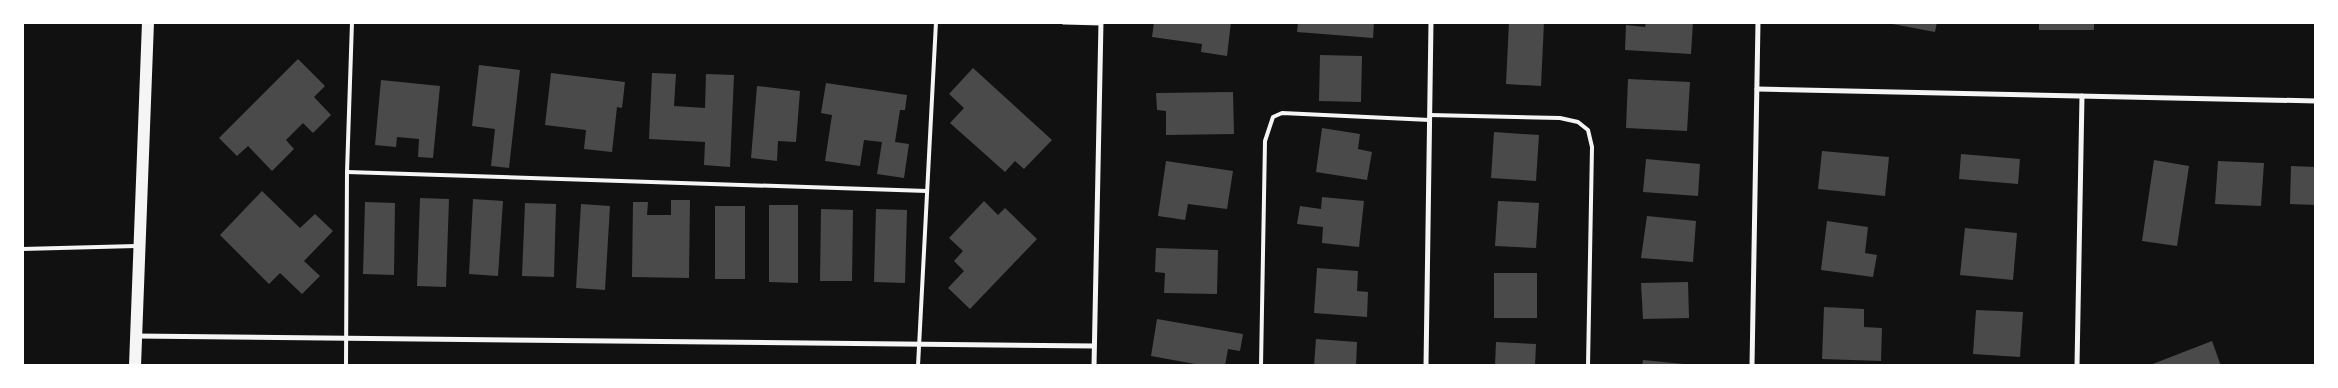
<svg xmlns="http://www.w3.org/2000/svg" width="2338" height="388" font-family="Karla,sans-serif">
<rect width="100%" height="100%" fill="#111"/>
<g fill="#4a4a4a">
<path d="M1154,22H1231L1227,56L1201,52L1202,44L1152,37Z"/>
<path d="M1298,22H1374L1373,38L1297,32Z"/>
<path d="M1509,22H1544L1541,86L1506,84Z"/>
<path d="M1646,22H1693L1691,54L1625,50L1626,25L1645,27Z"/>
<path d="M1882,22H1937L1935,32Z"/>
<rect x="2039" y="22" width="55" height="8"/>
<path d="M1320,55L1362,56L1361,102L1319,101Z"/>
<path d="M298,59L325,86L314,97L331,115L313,133L303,123L286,140L294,149L272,171L248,146L237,156L219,138Z"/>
<path d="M479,65L520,70L509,168L491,166L495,129L472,126Z"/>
<path d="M973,68L1052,140L1024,169L1015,161L1005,172L950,123L964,108L949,94Z"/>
<path d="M551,73L625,82L622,108L617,107L612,152L584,149L586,130L545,125Z"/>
<path d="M652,73L676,74L674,106L705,108L706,74L734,75L730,167L704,165L705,142L649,139Z"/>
<path d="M1628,79L1690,82L1687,131L1626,128Z"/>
<path d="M381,80L440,86L433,158L418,157L419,139L397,137L396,147L375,145Z"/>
<path d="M826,83L907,95L905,110H900L895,142L909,144L904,178L877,174L882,142L864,140L860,166L825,161L832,115L821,113Z"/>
<path d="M757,86L800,91L796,142L778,141L777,161L751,158Z"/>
<path d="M1233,92L1234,134L1166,135V111L1157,110L1156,93Z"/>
<path d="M1322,128L1360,134L1358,149L1372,152L1367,180L1316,172Z"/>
<path d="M1494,132L1539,135L1536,181L1491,178Z"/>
<path d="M1822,151L1889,157L1885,196L1818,189Z"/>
<path d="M1961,154L2020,159L2018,184L1959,179Z"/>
<path d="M1646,159L1700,164L1698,196L1643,192Z"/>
<path d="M2154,160L2189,166L2177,246L2142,241Z"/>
<path d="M1166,161L1233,171L1227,209L1188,204L1185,220L1158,216Z"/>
<path d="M2218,161L2264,163L2261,206L2215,204Z"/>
<path d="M2291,166L2316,167V205L2290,204Z"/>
<path d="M262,191L300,228L315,214L333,231L304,261L320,276L302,294L280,273L269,284L220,235Z"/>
<path d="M1322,197L1364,201L1359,247L1322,243L1323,227L1297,224L1300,206L1321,209Z"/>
<path d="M420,198L449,199L446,287L417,286Z"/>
<path d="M473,199L503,201L498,276L469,274Z"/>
<path d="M671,200H690L689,278L632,277L633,202H648L647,215H671Z"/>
<path d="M984,201L998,215L1005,208L1037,239L970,309L948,288L964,271L954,261L963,251L949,238Z"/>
<path d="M1498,201L1539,203L1536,248L1495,246Z"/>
<path d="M365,202L395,203L394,275L363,274Z"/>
<path d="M525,203L556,204L554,277L522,276Z"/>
<path d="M581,204L610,206L605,290L576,288Z"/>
<path d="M769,205H798V283L769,282Z"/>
<rect x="715" y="206" width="30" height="73"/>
<path d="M821,209L853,210L852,281H820Z"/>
<path d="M876,209L907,210L905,283L874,282Z"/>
<path d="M1647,216L1696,221L1693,262L1641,258Z"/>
<path d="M1827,221L1868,227L1865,253L1877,255L1873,277L1821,270Z"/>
<path d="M1965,228L2017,233L2013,280L1960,275Z"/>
<path d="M1156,248L1218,250L1217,294L1164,293L1165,273L1155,272Z"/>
<path d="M1317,268L1358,271L1357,291L1368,292L1367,317L1314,313Z"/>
<rect x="1494" y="273" width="43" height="45"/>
<path d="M1688,282L1689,318L1643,319L1641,283Z"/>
<path d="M1824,307L1864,309V327L1882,328L1881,361L1822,359Z"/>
<path d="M1976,310L2023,312L2020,357L1973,354Z"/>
<path d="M1157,319L1243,334L1240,351L1228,349L1225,366H1206L1151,356Z"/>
<path d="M1316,339L1357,342L1356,366H1314Z"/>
<path d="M2212,341L2221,366H2150V365Z"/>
<path d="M1496,342L1536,344L1535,366H1495Z"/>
<path d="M1643,360L1684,364V366H1642Z"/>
</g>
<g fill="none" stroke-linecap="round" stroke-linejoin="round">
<g stroke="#f5f5f5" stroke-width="4">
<path d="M1430,115L1560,118L1578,122L1588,130L1592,147L1588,366"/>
<path d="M347,172L927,191"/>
<path d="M22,249L136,246"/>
<path d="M346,366L347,172L352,22"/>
<path d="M918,366L936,22"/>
<path d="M1261,366L1265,141L1273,117L1282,113L1430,120"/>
</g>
<g stroke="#f5f5f5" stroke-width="5">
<path d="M1064,22L1101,23"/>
<path d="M1757,89L2316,101"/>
<path d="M135,336L1094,346"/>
<path d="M1094,366L1101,22"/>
<path d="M1426,366L1431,22"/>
<path d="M1752,366L1758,22"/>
<path d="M2077,366L2082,96"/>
</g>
<path stroke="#f5f5f5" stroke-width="12" d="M135,366L148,22"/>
</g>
<rect width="2338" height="388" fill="none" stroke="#ffffff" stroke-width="48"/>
</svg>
